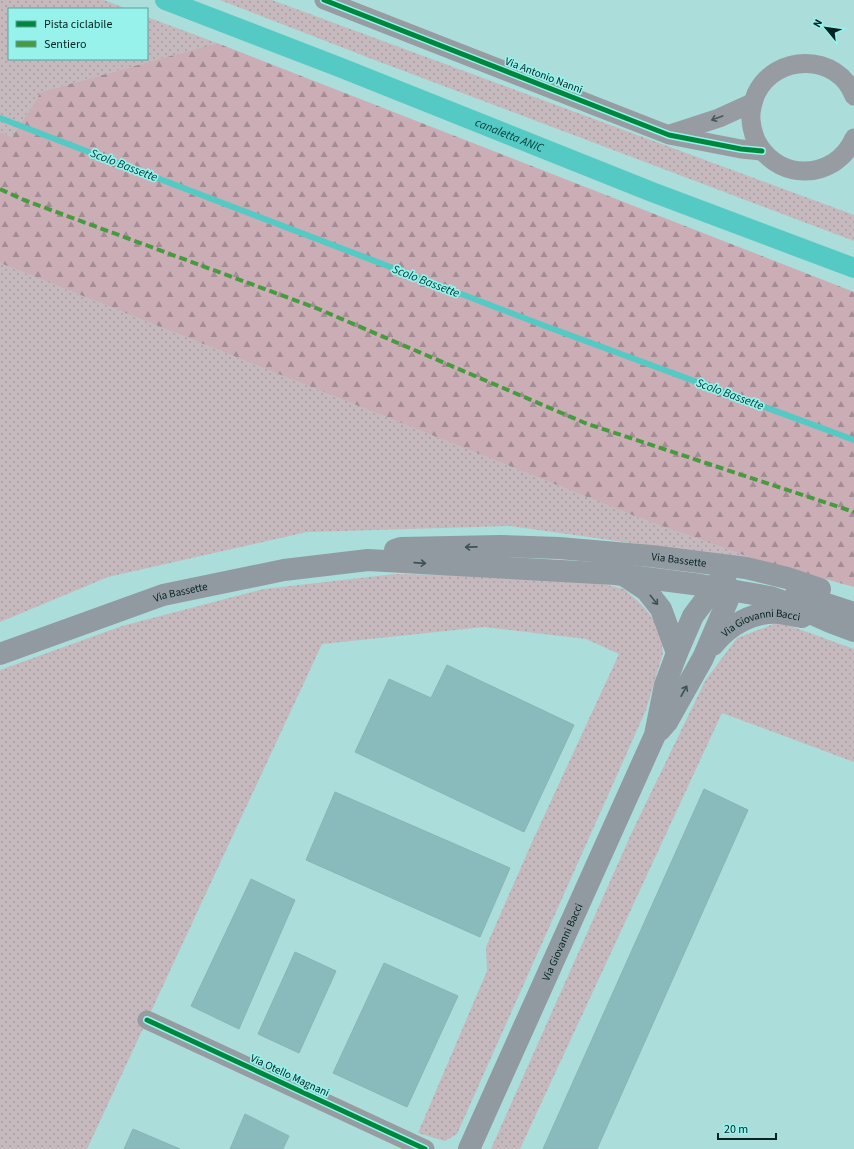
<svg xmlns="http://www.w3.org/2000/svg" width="854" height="1149" font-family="'Source Sans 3',sans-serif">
<defs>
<pattern id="grass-dots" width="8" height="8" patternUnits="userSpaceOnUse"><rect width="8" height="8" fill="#c5b9bd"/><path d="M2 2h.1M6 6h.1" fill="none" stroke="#a89fa2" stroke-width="1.8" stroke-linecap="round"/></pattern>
<pattern id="forest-firs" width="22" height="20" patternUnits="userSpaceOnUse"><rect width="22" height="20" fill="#cbadb5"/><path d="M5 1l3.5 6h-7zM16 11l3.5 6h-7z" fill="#a38c93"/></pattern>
</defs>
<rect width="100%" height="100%" fill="#abddda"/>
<g fill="url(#grass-dots)">
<path d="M0,0H104L127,9H9V59H147V17L217,43L41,92L12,137L0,132Z"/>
<path d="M220,0H272L854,215V241L372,59Z"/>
<path d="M0,263L637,517L760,561L510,526L307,532L108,577L0,622Z"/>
<path d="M395,574L575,577L624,589L641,604L660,627L663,653L646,710L457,1134L445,1141L418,1133L487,971L486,947L532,842L619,654L586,639L484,627L322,644L87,1149H0V670L122,626L264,589Z"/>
<path d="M779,622L854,649V762L722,713L520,1149H491L632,832L705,681L737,638Z"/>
</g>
<path fill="url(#forest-firs)" d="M217,43L854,292V587L760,561L637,517L0,263V132L12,137L41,92Z"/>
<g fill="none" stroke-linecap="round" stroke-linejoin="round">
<path stroke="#55cac4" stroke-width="6" d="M0,118L545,326L854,440"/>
<path stroke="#55cac4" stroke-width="20" id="s1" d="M165,0L339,67L652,192L854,268"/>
</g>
<g fill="#89bbbd" stroke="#8bb3b5">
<path d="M447,665L574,725L524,832L355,752L389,679L431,698Z"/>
<path d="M704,789L748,810L597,1149H543Z"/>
<path d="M335,792L510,868L480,937L306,860Z"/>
<path d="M251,879L295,900L239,1029L191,1006Z"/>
<path d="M295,952L336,971L299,1053L258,1034Z"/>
<path d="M384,963L458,996L407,1107L333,1073Z"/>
<path d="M245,1114L289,1136L283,1149H230Z"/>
<path d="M133,1129L180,1149H124Z"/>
</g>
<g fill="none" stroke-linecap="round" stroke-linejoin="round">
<g stroke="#979ba2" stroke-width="19">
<path d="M324,0L669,135L741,149L762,151"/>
<path d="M854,96C838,53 775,53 756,94C753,102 750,111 751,120C754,162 798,184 833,163C842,157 850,148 854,138"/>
<path d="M670,134L719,118L752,103"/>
<path d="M147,1020L425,1149"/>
</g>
<g stroke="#919aa1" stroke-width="22">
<path id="s2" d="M395,550L401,548L500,546L559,548L651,556L746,568L787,578L820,589"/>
<path d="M625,576L646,590L661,609L677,653"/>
<path d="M796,594L854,613"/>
<path id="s3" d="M713,645C729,625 753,611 780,613C787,614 795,616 802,617"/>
<path id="s4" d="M0,654L163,595L284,570L368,560L615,574L701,585L770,597L790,604L830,622L854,631"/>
<path d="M660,730L667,722L703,658L730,595L720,578"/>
<path id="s5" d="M469,1149L655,735L665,685L677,653L693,616L711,592L726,583"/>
</g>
<path stroke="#479b3f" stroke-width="4" stroke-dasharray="8 4" stroke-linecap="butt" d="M0,189L24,200L316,308L585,423L854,512"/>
<g stroke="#96f2eb" stroke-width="8">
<g id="cycleway">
<path d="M324,0L669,135L741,149L762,151"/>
<path d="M147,1020L425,1149"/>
</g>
</g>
<use href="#cycleway" stroke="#00873e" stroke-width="5"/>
</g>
<defs><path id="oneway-shaft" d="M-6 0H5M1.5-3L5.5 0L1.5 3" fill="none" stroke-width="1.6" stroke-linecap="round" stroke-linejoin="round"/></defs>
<use stroke="#47595b" href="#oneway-shaft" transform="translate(717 118) rotate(160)"/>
<g stroke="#3d5354">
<use href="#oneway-shaft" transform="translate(471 547) rotate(179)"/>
<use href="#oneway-shaft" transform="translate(420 563) rotate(4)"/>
<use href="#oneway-shaft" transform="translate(654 600) rotate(51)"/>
<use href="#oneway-shaft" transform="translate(684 691) rotate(-61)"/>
</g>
<g text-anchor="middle" stroke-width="3.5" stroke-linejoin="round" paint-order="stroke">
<g font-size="11" fill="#052321" stroke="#96f2eb">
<text transform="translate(544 75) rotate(21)" y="4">Via Antonio Nanni</text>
<text dy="4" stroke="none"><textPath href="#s2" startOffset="285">Via Bassette</textPath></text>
<text dy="4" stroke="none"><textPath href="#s4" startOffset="191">Via Bassette</textPath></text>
<text dy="4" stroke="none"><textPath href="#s3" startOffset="56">Via Giovanni Bacci</textPath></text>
<text dy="4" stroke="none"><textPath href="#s5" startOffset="227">Via Giovanni Bacci</textPath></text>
<text transform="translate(290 1075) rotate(25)" y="4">Via Otello Magnani</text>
</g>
<g font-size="12" font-style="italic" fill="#00413e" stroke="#96f2eb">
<text dy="4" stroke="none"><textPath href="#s1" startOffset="370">canaletta ANIC</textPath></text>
<text transform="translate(124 165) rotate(21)" y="4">Scolo Bassette</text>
<text transform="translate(426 281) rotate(21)" y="4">Scolo Bassette</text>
<text transform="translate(730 394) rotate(20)" y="4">Scolo Bassette</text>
</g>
</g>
<rect x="8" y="8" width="140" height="52" fill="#96f2eb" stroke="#5c9f9a"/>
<rect x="16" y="21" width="20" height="6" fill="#00873e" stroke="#5c9f9a"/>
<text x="44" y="28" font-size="12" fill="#052321">Pista ciclabile</text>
<rect x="16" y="41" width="20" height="6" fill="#479b3f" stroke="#5c9f9a"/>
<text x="44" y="48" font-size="12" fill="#052321">Sentiero</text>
<g transform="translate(826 28) rotate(299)" stroke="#96f2eb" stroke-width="3" paint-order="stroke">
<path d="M0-3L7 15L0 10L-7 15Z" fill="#052321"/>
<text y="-6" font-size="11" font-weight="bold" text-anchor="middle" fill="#052321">N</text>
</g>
<path d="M718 1133v6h58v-6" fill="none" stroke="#052321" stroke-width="2"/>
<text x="724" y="1133" font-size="12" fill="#052321" stroke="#96f2eb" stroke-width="3" paint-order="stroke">20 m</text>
</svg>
